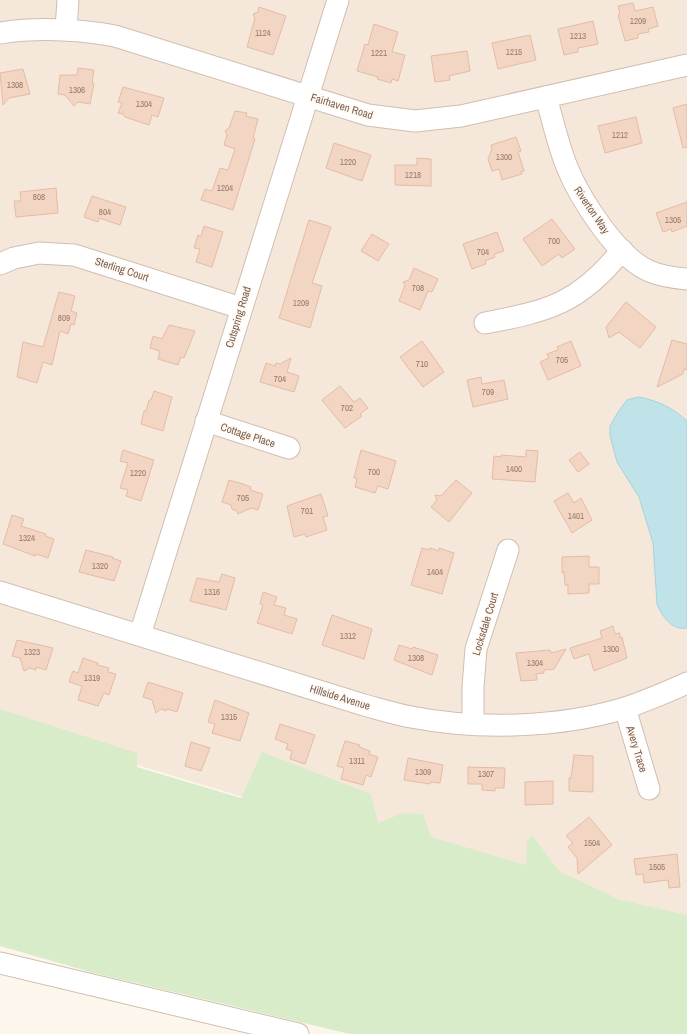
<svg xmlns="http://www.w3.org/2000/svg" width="687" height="1034" font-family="'Archivo Narrow',sans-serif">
<rect width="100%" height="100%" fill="#fdf6ec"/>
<path fill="#f5e8da" d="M0,0H687V930L0,724Z"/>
<path fill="#d8ecc9" d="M0,709L137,753V767L241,798L262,752L371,794L378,823L403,813L423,814L431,837L526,865L527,841L532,835L559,871L620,900L687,915V1034H350L94,973L0,946Z"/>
<path fill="#bfe3e8" stroke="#a5d3da" d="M638,397C657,400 673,408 687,421V628C672,631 662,616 657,604L653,543L639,497L617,462L610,436V426L618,412L627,400Z"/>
<g fill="#f3d5c3" stroke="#e6bba3">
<path d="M633,3L635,11L653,7L658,26L648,29L649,32L638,34V38L625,41L618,15L620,14L618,6Z"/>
<path d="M259,7L286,16L273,55L247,47L255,18L253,14L258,12Z"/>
<path d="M593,21L598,44L578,48V52L564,55L558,29Z"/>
<path d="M374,24L398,32L392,52L405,55L398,81L392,79L391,83L377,79L378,77L357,71L365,44L368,45Z"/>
<path d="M530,35L536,60L498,69L492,43Z"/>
<path d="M467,51L470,71L449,76L450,80L435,82L431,56Z"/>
<path d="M78,68L94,70L92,83L94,84L90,104L78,102L74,106L65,95L58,94L60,75H77Z"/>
<path d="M23,69L30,94L9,98L3,105L0,73Z"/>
<path d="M123,87L164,98L158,117L152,115L149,125L125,117L123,114L118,113L122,103L118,102Z"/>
<path d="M687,104V147L683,148L673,108Z"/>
<path d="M235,111L247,113L246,116L258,119L253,138L255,139L233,210L201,200L205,189L212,191L220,168L228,170L235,149L224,145L227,135L225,131L229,128Z"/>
<path d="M636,117L642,143L605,153L598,126Z"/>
<path d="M516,137L521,151L518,152L524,171L521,172L522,174L502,180L499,169L492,171L488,159L492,149L491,145Z"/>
<path d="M334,143L371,155L362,181L326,168Z"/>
<path d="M417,158L431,159V186L395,185V165H417Z"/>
<path d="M56,188L58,213L16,217L14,201H21L20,192Z"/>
<path d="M92,196L126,207L120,225L99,218L98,222L84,217Z"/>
<path d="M687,202V226L672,232L671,229L663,232L656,213Z"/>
<path d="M552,219L575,249L562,258L559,254L542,266L523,239Z"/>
<path d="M309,220L331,227L312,283L322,286L310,328L279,318Z"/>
<path d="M204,226L223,232L212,267L196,262L200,249L194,248L198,235L201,236Z"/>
<path d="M497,232L504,251L494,254L495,257L485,261L486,264L472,269L463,244Z"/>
<path d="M372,234L389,244L378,261L361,251Z"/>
<path d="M414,268L438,279L432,292L428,291L420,310L399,301L405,285L403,282L409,280Z"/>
<path d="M59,292L75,296L71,311L77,313L74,325L71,324L68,334L60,331L52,365L43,362L37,383L17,377L23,342L43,347Z"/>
<path d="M626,302L656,327L640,348L619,332L609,338L606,327Z"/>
<path d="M169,325L195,331L184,358L181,357L178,365L158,359L160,351L150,348L153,336L162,339Z"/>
<path d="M672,340L687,344V370L684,369L683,374L657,387Z"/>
<path d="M422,341L444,372L423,387L400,357Z"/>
<path d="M571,341L581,366L548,380L540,362L549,358L547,354L558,350L557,347Z"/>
<path d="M291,358L287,372L299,376L294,392L260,382L266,363L275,366L276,363L280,364Z"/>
<path d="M481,377L482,384L504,380L508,399L473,407L467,380Z"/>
<path d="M340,386L354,402L360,398L368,408L360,414L362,416L345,428L322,400Z"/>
<path d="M154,391L172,397L163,431L141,424L144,411H146L149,400H151Z"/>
<path d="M123,450L154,460L141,501L126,496L128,490L120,488L128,463L120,461Z"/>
<path d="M361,450L396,461L388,489L378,486L375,493L355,487L357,479L354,478Z"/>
<path d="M526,450L538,451L535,482L492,479L494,456L501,457V455L526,457Z"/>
<path d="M580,452L589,464L578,472L569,460Z"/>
<path d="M229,480L243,484L251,487L250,490L263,494L258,510L251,508L238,514L237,511L232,509L231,505L222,502Z"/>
<path d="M456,480L472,493L449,522L431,507L437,500L435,495L441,496Z"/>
<path d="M568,493L574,503L581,498L592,520L572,533L554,501Z"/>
<path d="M321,494L328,516L323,517L327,530L306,537L305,534L294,537L287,506Z"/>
<path d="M12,515L24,519L21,526L46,534L45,536L54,539L48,558L36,554L35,556L3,544Z"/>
<path d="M422,548L429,550L430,548L439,551V548L454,553L442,594L411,585Z"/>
<path d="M86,550L113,557L112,558L121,561L114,581L79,572Z"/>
<path d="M589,556V567H599V584H589V593L568,594V585H565L564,572L562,573V557Z"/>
<path d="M222,574L235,578L226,610L190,601L197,578L219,582Z"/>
<path d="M263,592L277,597L274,605L286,608L284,615L297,619L292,634L257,623L263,605L260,604Z"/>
<path d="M332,615L372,629L364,659L322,645Z"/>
<path d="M613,626L615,634L620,633V638L622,637L627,658L594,671L589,654L574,659L570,648L602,638L600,631Z"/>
<path d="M17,640L53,648L46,670L36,667V670L30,668L24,671L20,658L12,656Z"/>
<path d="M399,645L412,649L413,647L438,655L432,675L394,660Z"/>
<path d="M566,649L554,669L544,670V673L536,674L537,680L521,681L516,653L550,650L551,653Z"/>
<path d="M83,658L98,663L97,665L109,668L108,672L116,674L109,695L104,693L98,706L78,700L82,686L69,682L73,671L78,673Z"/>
<path d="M148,682L183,693L177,712L167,709L166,711L161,709L156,713L152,700L143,697Z"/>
<path d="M215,700L249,713L240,741L212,733L215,724L208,722Z"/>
<path d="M280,724L315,735L305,764L290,759L292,751L286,749L288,744L275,739Z"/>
<path d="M345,741L360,745L359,747L370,751L369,754L378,757L371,777L366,775L363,785L341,779L344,768L337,766Z"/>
<path d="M191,742L210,748L201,771L185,766Z"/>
<path d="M574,755L593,756V792L569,791V778H571Z"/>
<path d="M408,758L443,765L440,783L431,782L430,784L404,780Z"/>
<path d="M468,767L505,768L504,788H495V791L482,790V784H468Z"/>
<path d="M553,781V804L525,805V782Z"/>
<path d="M589,817L612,845L578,874L577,858L568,847L573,843L566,836Z"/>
<path d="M677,854L680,887L669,888L668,880L644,883L643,874L636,875L634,859Z"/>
</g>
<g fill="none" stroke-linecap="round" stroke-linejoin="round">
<g stroke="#d1beb0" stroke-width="23">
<g id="minor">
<path d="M66,29L68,0"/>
<path d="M0,33C39,27 76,29 115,36L368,115L415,121L461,116L687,65"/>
<path d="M546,97C553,121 558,145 567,167C580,199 617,257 649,271C661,276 674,278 687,279"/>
<path d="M0,264L14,258L39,253L74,255L241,308"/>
<path d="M485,323C549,311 580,303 622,250"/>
<path d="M206,421L289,448"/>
<path d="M0,592L364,705C379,709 395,714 411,717C478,730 559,728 625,708C646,701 667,692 687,683"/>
<path d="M140,635L338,0"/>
<path d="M625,708L649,789"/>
<path d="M473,724V687L476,649L508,550"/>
<path d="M0,963L298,1034"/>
</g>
</g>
<use href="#minor" stroke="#fff" stroke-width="21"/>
</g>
<g text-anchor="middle" stroke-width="3.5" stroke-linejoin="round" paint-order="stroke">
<g font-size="9" fill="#987a6a">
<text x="638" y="24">1209</text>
<text x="263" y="36">1124</text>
<text x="578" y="39">1213</text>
<text x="514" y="55">1215</text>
<text x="379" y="56">1221</text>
<text x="15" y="88">1308</text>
<text x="77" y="93">1306</text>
<text x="144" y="107">1304</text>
<text x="620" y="138">1212</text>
<text x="504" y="160">1300</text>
<text x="348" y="165">1220</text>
<text x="413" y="178">1218</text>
<text x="225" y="191">1204</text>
<text x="39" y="200">808</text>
<text x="105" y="215">804</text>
<text x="673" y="223">1305</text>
<text x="554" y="244">700</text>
<text x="483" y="255">704</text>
<text x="418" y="291">708</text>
<text x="301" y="306">1209</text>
<text x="64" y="321">809</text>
<text x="562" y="363">705</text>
<text x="422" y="367">710</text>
<text x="280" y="382">704</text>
<text x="488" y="395">709</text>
<text x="347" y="411">702</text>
<text x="514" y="472">1400</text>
<text x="374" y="475">700</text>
<text x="138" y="476">1220</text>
<text x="243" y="501">705</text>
<text x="307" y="514">701</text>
<text x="576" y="519">1401</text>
<text x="27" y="541">1324</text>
<text x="100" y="569">1320</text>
<text x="435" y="575">1404</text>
<text x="212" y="595">1316</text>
<text x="348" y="639">1312</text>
<text x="611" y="652">1300</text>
<text x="32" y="655">1323</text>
<text x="416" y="661">1308</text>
<text x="535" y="666">1304</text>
<text x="92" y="681">1319</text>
<text x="229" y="720">1315</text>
<text x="357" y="764">1311</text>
<text x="423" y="775">1309</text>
<text x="486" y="777">1307</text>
<text x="592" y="846">1504</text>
<text x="657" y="870">1505</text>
</g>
<g font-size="11" fill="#7a5c4d" stroke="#fffaf3">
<text transform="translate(342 106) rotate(17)" y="4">Fairhaven Road</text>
<text transform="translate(592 210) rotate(56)" y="4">Riverton Way</text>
<text transform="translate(122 269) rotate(18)" y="4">Sterling Court</text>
<text transform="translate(238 317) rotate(-73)" y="4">Cutspring Road</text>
<text transform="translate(248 435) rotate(18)" y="4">Cottage Place</text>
<text transform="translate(485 624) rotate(-73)" y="4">Locksdale Court</text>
<text transform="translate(340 697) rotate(17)" y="4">Hillside Avenue</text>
<text transform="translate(637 749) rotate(73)" y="4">Avery Trace</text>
</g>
</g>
</svg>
